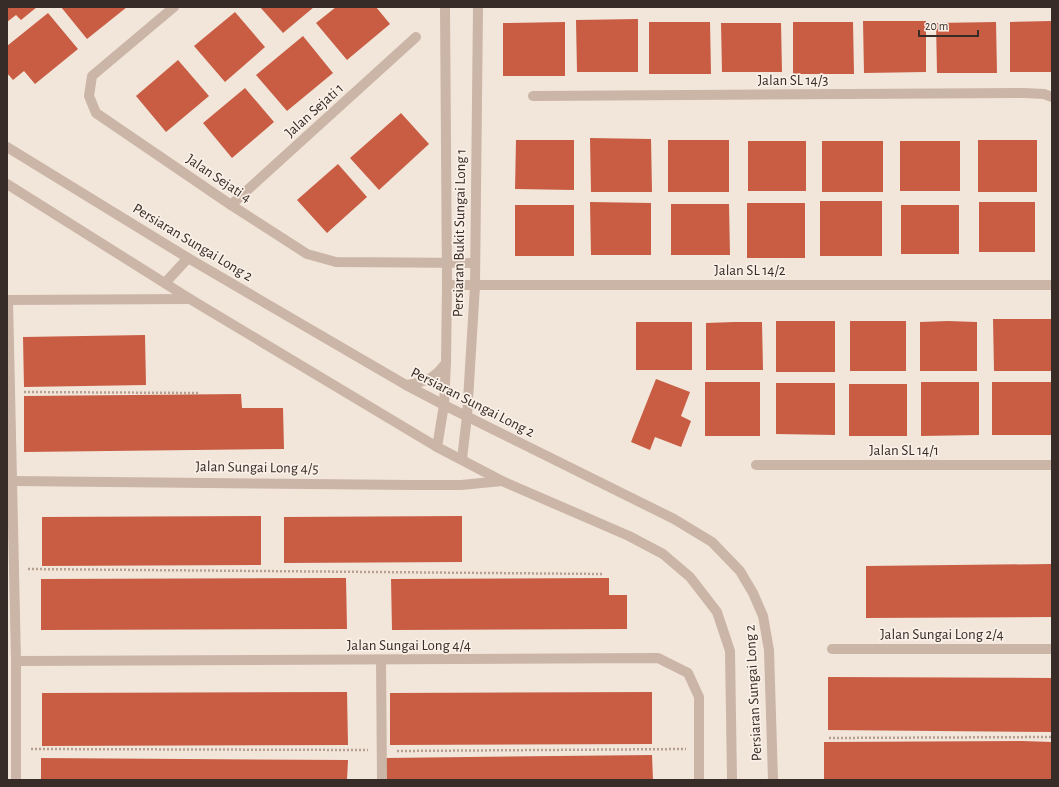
<svg xmlns="http://www.w3.org/2000/svg" width="1059" height="787" font-family="'Alegreya Sans',sans-serif">
<rect width="100%" height="100%" fill="#f2e6db"/>
<g fill="#c85d43">
<path d="M7,7H37L21,20L16,15L7,22Z"/>
<path d="M61,7H127L87,39Z"/>
<path d="M260,7H314L283,33Z"/>
<path d="M336,7H376L390,24L347,60L316,23Z"/>
<path d="M235,12L265,47L225,82L194,46Z"/>
<path d="M48,13L78,49L35,84L24,71L13,80L7,73V46Z"/>
<path d="M638,19V72H577L576,20Z"/>
<path d="M863,21H926V72L864,73Z"/>
<path d="M1052,21V72H1010V22Z"/>
<path d="M565,22V76H503V23Z"/>
<path d="M649,22H710L711,74H649Z"/>
<path d="M793,22H853L854,74H793Z"/>
<path d="M996,22L997,73H937L936,23Z"/>
<path d="M721,23H781L782,72H722Z"/>
<path d="M303,36L333,73L287,111L256,75Z"/>
<path d="M178,60L209,96L166,132L136,96Z"/>
<path d="M245,88L274,122L232,158L203,123Z"/>
<path d="M401,113L429,144L379,190L350,158Z"/>
<path d="M590,138L651,139L652,192H591Z"/>
<path d="M516,140H574V190L515,189Z"/>
<rect x="668" y="140" width="61" height="52"/>
<rect x="978" y="140" width="59" height="52"/>
<rect x="748" y="141" width="58" height="50"/>
<rect x="822" y="141" width="61" height="51"/>
<rect x="900" y="141" width="60" height="50"/>
<path d="M338,164L367,197L327,233L297,200Z"/>
<rect x="820" y="201" width="62" height="55"/>
<path d="M590,202L651,203V255H591Z"/>
<rect x="979" y="202" width="56" height="50"/>
<rect x="747" y="203" width="58" height="55"/>
<path d="M671,204H729L730,255H671Z"/>
<rect x="515" y="205" width="59" height="51"/>
<rect x="901" y="205" width="58" height="49"/>
<path d="M993,319H1052V371H994Z"/>
<rect x="776" y="321" width="59" height="51"/>
<rect x="850" y="321" width="56" height="50"/>
<path d="M948,321L977,322V371H920V322Z"/>
<rect x="636" y="322" width="56" height="48"/>
<path d="M734,322H762L763,370H706V323Z"/>
<path d="M145,335L146,385L24,387L23,337Z"/>
<path d="M656,379L690,392L681,416L691,421L681,447L655,437L650,450L631,442Z"/>
<rect x="705" y="382" width="55" height="54"/>
<path d="M921,382H979V435L921,436Z"/>
<rect x="992" y="382" width="60" height="53"/>
<path d="M776,383H835V435L776,434Z"/>
<rect x="849" y="384" width="58" height="52"/>
<path d="M241,394L242,408H283L284,449L24,452V396Z"/>
<path d="M261,516V565L42,566V517Z"/>
<path d="M462,516V562L284,563V517Z"/>
<path d="M1052,564V617L866,618V566Z"/>
<path d="M346,578L347,629L41,630V579Z"/>
<path d="M609,578V595H627V629L392,630L391,579Z"/>
<path d="M828,677L1052,678V732L828,730Z"/>
<path d="M347,692L348,745L42,746V693Z"/>
<path d="M652,692V744L390,745V693Z"/>
<path d="M1022,741L1052,742V780H824V742Z"/>
<path d="M652,755L653,780H385V758Z"/>
<path d="M41,758L348,760L347,780H41Z"/>
</g>
<g fill="none" stroke-linecap="round" stroke-linejoin="round">
<g stroke="#b69f91" stroke-width="2.5" stroke-dasharray="2 2" stroke-linecap="butt">
<path d="M24,392L200,393"/>
<path d="M28,569L604,574"/>
<path d="M829,738L1052,737"/>
<path d="M31,749L368,750"/>
<path d="M397,751L686,749"/>
</g>
<g stroke="#cbb5a7" stroke-width="10">
<path d="M174,7L92,76L89,96L96,113L231,205L307,254L336,262L475,263"/>
<path d="M533,96L1024,93L1044,94L1052,97"/>
<path d="M7,147L188,258L406,385L444,405L674,519L712,542L740,571L753,593L763,616L769,650L773,780"/>
<path d="M7,184L190,299L437,447L502,481L629,536L663,554L690,577L717,612L730,651L732,780"/>
<path d="M231,205L416,37"/>
<path d="M165,283L188,258"/>
<path d="M447,285H1052"/>
<path d="M7,300L190,299"/>
<path d="M8,300L16,661V780"/>
<path d="M406,385C426,382 434,379 446,363"/>
<path d="M437,447L444,405L446,362L447,285L445,7"/>
<path d="M462,459L467,416L475,286L478,7"/>
<path d="M756,465H1052"/>
<path d="M11,481L414,485H461L502,481"/>
<path d="M832,649H1052"/>
<path d="M381,660L382,780"/>
<path d="M16,661L658,658L688,673L699,697V780"/>
</g>
</g>
<g text-anchor="middle" stroke-width="3.5" stroke-linejoin="round" paint-order="stroke">
<g font-size="15" fill="#372c27" stroke="#faf0e7">
<text x="793" y="85">Jalan SL 14/3</text>
<text transform="translate(314 110) rotate(-42)" y="5">Jalan Sejati 1</text>
<text transform="translate(219 178) rotate(34)" y="5">Jalan Sejati 4</text>
<text transform="translate(459 233) rotate(-89)" y="5">Persiaran Bukit Sungai Long 1</text>
<text transform="translate(193 242) rotate(31)" y="5">Persiaran Sungai Long 2</text>
<text x="750" y="275">Jalan SL 14/2</text>
<text transform="translate(473 402) rotate(27)" y="5">Persiaran Sungai Long 2</text>
<text x="904" y="455">Jalan SL 14/1</text>
<text transform="translate(257 467) rotate(1)" y="5">Jalan Sungai Long 4/5</text>
<text x="942" y="639">Jalan Sungai Long 2/4</text>
<text x="409" y="650">Jalan Sungai Long 4/4</text>
<text transform="translate(753 693) rotate(-93)" y="5">Persiaran Sungai Long 2</text>
</g>
</g>
<rect width="1059" height="787" fill="none" stroke="#372c27" stroke-width="16"/>
<path d="M919 30v6h59v-6" fill="none" stroke="#372c27" stroke-width="2"/>
<text x="925" y="30" font-size="12" fill="#372c27" stroke="#faf0e7" stroke-width="3" paint-order="stroke">20 m</text>
</svg>
